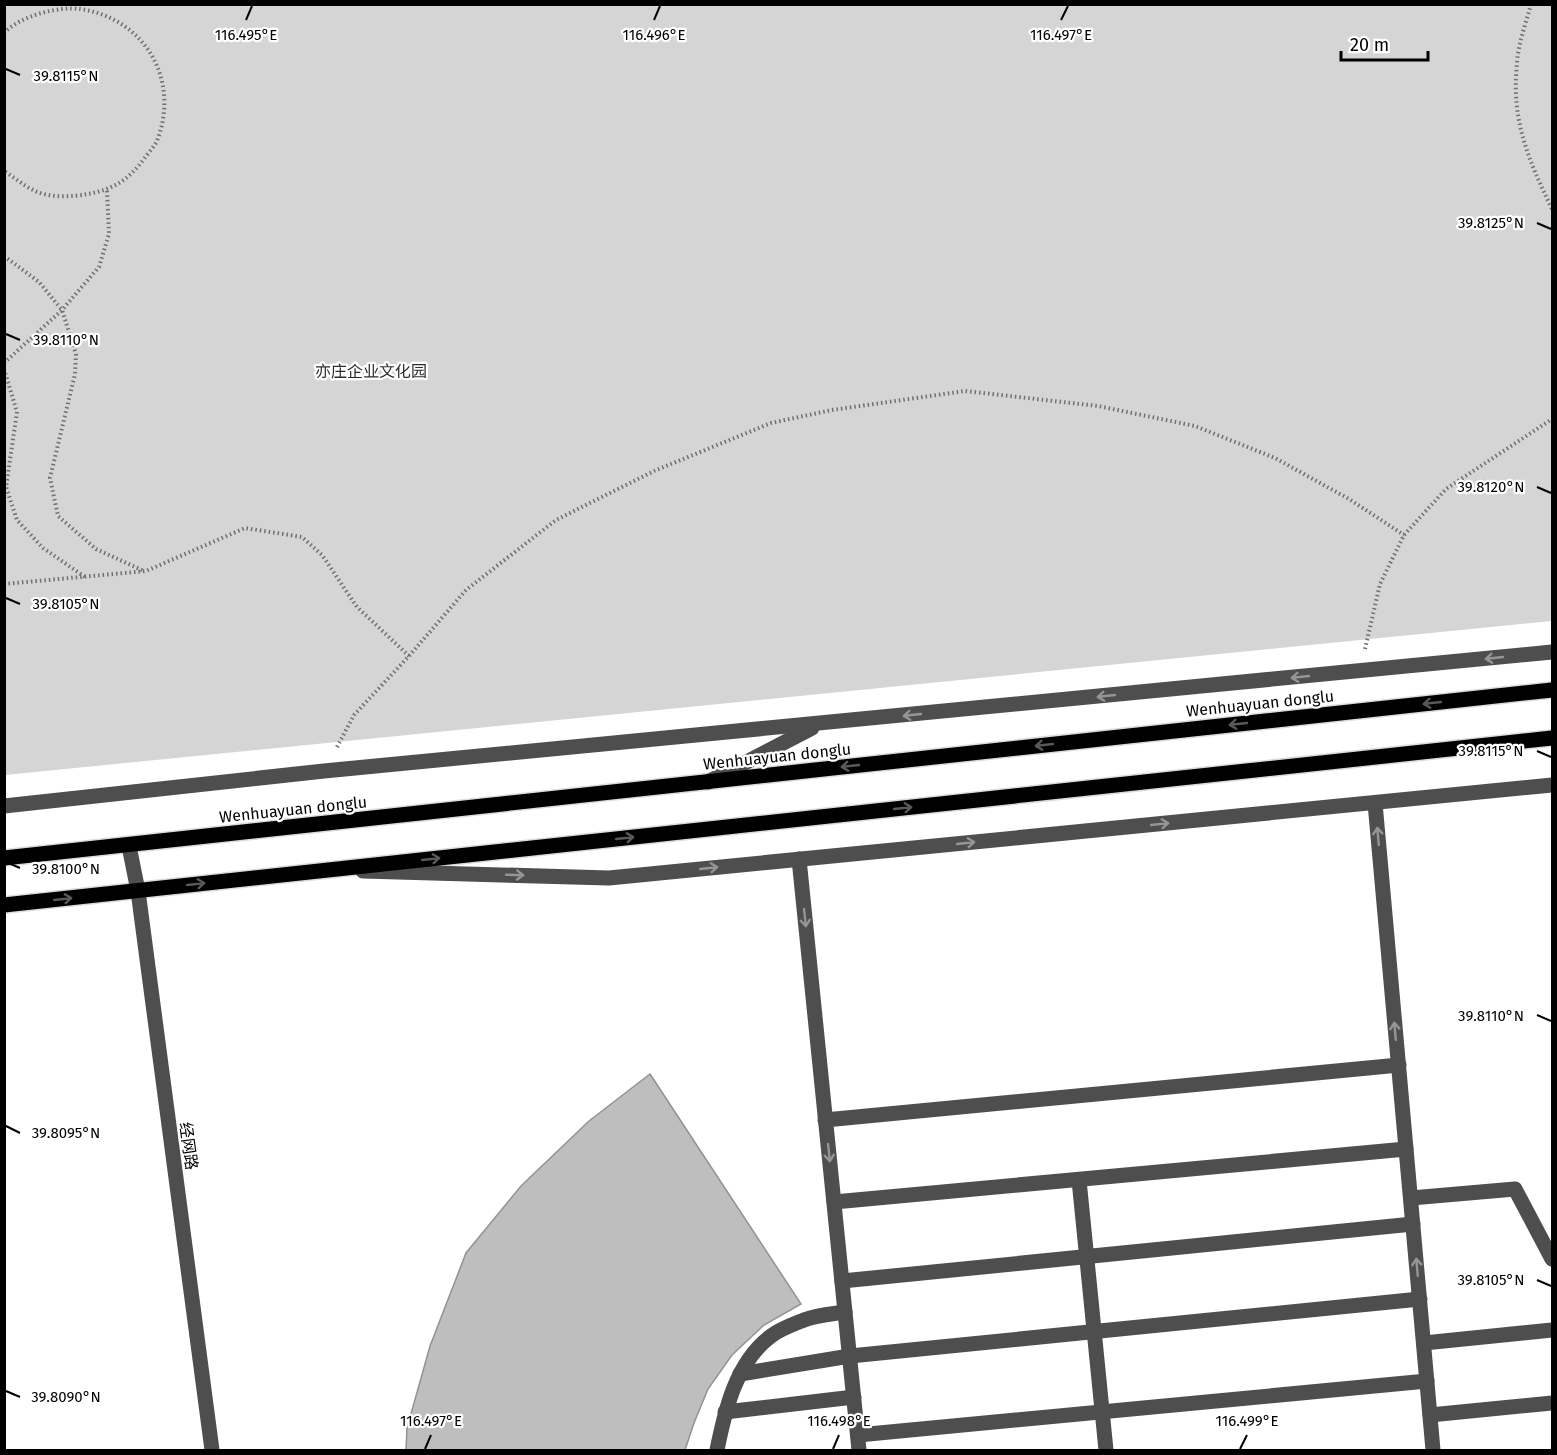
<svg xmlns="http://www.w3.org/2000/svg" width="1557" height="1455" font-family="'Fira Sans','Noto Sans SC',sans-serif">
<rect width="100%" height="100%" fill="#fff"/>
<path fill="#d5d5d5" d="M5,4L1552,5V621L5,775Z"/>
<path fill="#bebebe" stroke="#929292" stroke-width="1.5" d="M650,1074L801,1304L764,1325L732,1355L708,1389L694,1423L685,1450H406L407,1428L430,1346L466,1253L521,1186L589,1121Z"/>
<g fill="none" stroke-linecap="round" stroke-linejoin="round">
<g stroke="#dbdbdb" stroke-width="18">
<g id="major">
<path d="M4,858L1552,690"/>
<path d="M4,905L1552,738"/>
</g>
</g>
<g stroke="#707070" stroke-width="4" stroke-dasharray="1.5 3" stroke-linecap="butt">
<path d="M1531,4C1526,23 1518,44 1517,63C1511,120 1528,159 1552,209"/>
<path d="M4,33C20,16 58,6 80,9C144,18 181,79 157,141C154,147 148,153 144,159C128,180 114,189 88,194C72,197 51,198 35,191C24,186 14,177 4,171"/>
<path d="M4,256L39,282L62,310L76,354L75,374L50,478L58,516L96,549L144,571"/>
<path d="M4,363L62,310L99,267L109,234L107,190"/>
<path d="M4,369L17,412L6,487L17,520L43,548L85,577"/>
<path d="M4,584L146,571L245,528L302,537L322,555L357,607L409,656"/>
<path d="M1365,649L1380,584L1404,535L1446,489L1552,419"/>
<path d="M337,747L354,715L409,656L466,590L556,520L654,471L771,423L832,410L965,391L1098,406L1195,426L1275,458L1349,499L1404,535"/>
</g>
<g stroke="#4e4e4e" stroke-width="15">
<path d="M708,782L812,728"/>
<path d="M1375,803L1433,1450"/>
<path d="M4,806L324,771L1552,652"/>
<path d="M129,846L138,891L212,1450"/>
<path d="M799,859L859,1450"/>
<path d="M363,871L609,878L1552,785"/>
<path d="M825,1120L1399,1065"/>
<path d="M1079,1180L1106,1450"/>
<path d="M1411,1198L1515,1189L1552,1259"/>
<path d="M834,1202L1406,1149"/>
<path d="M842,1281L1413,1224"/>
<path d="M1424,1343L1552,1330"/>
<path d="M740,1374L850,1356L1420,1299"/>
<path d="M725,1412L854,1397"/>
<path d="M1430,1415L1552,1403"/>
<path d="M858,1435L1427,1381"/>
<path d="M717,1450C725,1410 736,1362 771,1336C780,1329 794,1324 804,1320C817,1315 832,1314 845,1312"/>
</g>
<use href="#major" stroke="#000" stroke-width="15"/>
</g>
<defs><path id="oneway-shaft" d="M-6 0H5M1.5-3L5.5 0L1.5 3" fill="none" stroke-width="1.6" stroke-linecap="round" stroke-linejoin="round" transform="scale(1.5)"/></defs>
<g stroke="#959595">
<use href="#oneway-shaft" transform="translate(1494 658) rotate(174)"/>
<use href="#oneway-shaft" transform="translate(1300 677) rotate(174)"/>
<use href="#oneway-shaft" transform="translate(1106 696) rotate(174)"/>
<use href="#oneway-shaft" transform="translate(912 715) rotate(174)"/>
<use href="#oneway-shaft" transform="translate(1160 824) rotate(-6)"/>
<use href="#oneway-shaft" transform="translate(1378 836) rotate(-95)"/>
<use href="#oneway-shaft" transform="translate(966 843) rotate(-6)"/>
<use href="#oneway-shaft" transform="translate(709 868) rotate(-6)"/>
<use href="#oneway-shaft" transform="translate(515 875) rotate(2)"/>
<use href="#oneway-shaft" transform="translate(805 918) rotate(84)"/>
<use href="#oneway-shaft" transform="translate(1395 1031) rotate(-95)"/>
<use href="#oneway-shaft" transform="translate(829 1153) rotate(84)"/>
<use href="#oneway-shaft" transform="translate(1417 1267) rotate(-95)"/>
</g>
<g stroke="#595959">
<use href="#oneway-shaft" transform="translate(1432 703) rotate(174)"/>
<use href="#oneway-shaft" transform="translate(1238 724) rotate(174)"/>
<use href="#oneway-shaft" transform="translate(1044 745) rotate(174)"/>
<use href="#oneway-shaft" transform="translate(850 766) rotate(174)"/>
<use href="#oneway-shaft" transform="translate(903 808) rotate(-6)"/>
<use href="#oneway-shaft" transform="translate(625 838) rotate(-6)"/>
<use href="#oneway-shaft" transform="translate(431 859) rotate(-6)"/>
<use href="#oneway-shaft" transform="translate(196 884) rotate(-6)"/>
<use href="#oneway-shaft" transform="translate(63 899) rotate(-6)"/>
</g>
<path fill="none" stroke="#000" stroke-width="2" d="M246,20L252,6M654,20L660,6M1061,20L1068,6M6,69L20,75M1537,223L1551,229M6,334L20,340M1537,487L1551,493M6,598L20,604M1537,751L1551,757M6,862L20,868M1537,1015L1551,1021M6,1126L20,1133M1537,1280L1551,1286M6,1391L20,1397M425,1449L431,1435M833,1449L839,1435M1240,1449L1247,1435"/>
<g text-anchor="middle" stroke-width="4.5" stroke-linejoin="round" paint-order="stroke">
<g font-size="16" fill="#2c2c2c" stroke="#fff">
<text x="371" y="377">亦庄企业文化园</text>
</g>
<g font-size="16" fill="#000" stroke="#fff">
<text transform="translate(1260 703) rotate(-6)" y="6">Wenhuayuan donglu</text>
<text transform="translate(777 756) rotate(-6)" y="6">Wenhuayuan donglu</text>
<text transform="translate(293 809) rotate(-6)" y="6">Wenhuayuan donglu</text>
<text transform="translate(189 1146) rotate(82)" y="6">经网路</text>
</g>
</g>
<g font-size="15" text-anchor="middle" fill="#000" stroke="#fff" stroke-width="4.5" stroke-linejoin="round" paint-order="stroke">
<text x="246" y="40">116.495°E</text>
<text x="654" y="40">116.496°E</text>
<text x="1061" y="40">116.497°E</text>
<text x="66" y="81">39.8115°N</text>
<text x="1491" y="228">39.8125°N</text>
<text x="66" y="345">39.8110°N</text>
<text x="1491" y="492">39.8120°N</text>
<text x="66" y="609">39.8105°N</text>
<text x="1491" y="756">39.8115°N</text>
<text x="66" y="874">39.8100°N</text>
<text x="1491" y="1021">39.8110°N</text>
<text x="66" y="1138">39.8095°N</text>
<text x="1491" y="1285">39.8105°N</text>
<text x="66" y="1402">39.8090°N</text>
<text x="431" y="1426">116.497°E</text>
<text x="839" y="1426">116.498°E</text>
<text x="1247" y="1426">116.499°E</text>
</g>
<rect width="1557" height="1455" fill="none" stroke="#000000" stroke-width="12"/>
<path d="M1341 51v9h87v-9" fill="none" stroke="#000000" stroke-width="3"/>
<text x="1350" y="51" font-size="18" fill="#000000" stroke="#ffffff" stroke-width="4.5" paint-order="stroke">20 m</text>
</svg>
